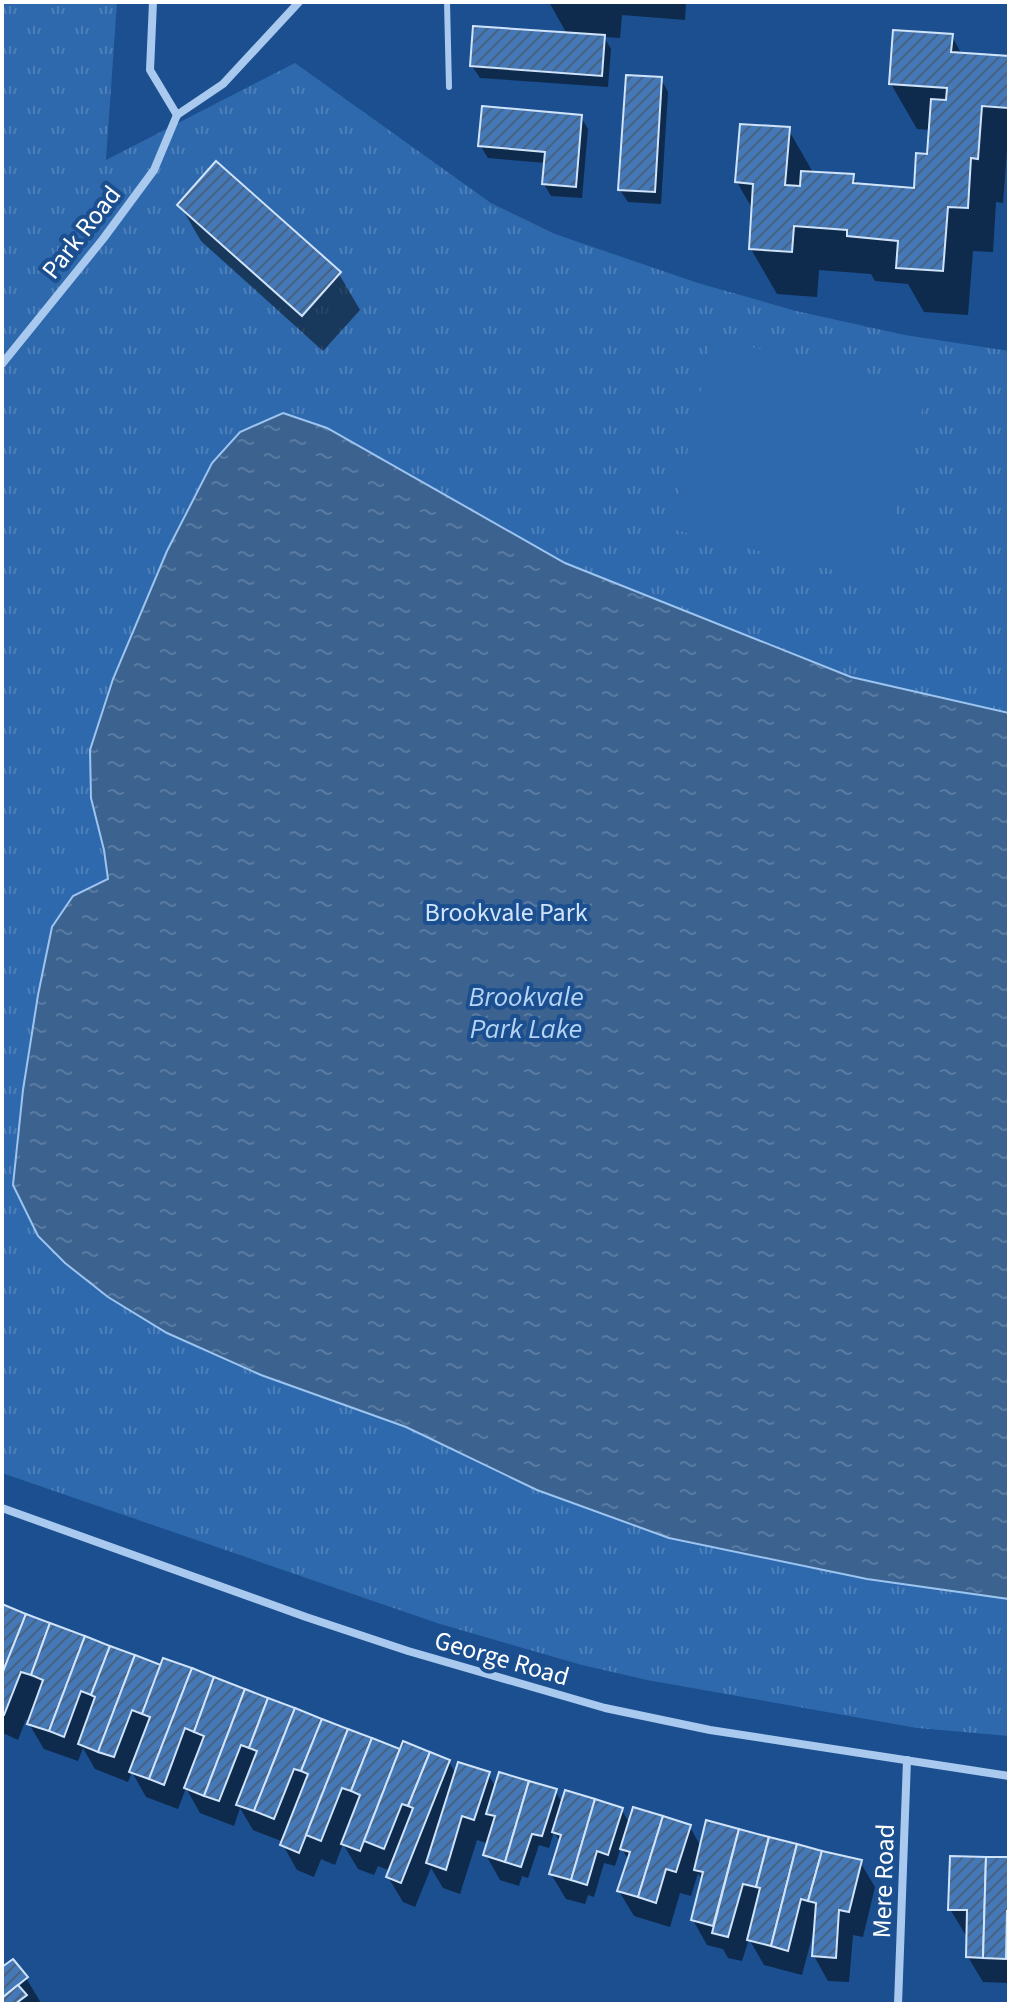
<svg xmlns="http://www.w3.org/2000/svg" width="1011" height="2006" font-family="'Source Sans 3',sans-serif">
<defs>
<pattern id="park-tufts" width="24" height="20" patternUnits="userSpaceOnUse" patternTransform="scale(2)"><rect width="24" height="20" fill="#2e69ad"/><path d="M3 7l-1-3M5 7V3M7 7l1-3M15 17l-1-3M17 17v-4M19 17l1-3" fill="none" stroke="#4d80b9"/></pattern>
<pattern id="water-ripples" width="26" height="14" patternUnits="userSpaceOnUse" patternTransform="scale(2)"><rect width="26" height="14" fill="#3c6290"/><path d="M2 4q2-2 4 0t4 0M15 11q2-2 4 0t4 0" fill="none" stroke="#597aa1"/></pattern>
<pattern id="building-hatch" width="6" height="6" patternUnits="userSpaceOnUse" patternTransform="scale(2)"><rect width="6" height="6" fill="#4478b7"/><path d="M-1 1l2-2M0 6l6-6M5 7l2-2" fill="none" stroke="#486282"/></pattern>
</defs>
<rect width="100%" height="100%" fill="#1b4f8f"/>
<path fill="url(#park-tufts)" d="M2,2H117L106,160L295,63L491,203L555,234L698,283L796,311L905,335L1009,351V1736L917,1728L647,1680L582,1665L440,1624L2,1473Z"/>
<path fill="#2e69ad" d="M712,338L928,387L878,581L671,529Z"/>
<path fill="url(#water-ripples)" stroke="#9cc4f0" stroke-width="2" d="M283,413L327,428L565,563L851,677L1009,713V1599L867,1579L669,1538L537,1490L406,1427L261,1375L167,1333L108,1297L65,1263L38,1236L13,1185L23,1090L38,995L52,927L73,896L108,879L104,850L91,798L90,750L113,679L167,551L212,463L240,432Z"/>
<g fill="#0007">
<path d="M549,2H686L685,20L622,15L620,38L604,37L611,49L608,87L480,78L472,66L567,34Z"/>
<path d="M952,36L962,55L1009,58V151H1007L1003,203L996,202L993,252L973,251L968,315L924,312L908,284L875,281L871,274L819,270L817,297L777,294L751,249L753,210L737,182L788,129L814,174L852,176L858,185L916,190L929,156L931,130L917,129L891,84Z"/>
<path d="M661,79L668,92L661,204L628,202L620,190Z"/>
<path d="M581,117L588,129L582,198L551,196L544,184L546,163L488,158L480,145Z"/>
<path d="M180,205L339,274L360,310L323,351L201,241Z"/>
<path d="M2,1606L162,1667L401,1752L449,1762L456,1774H488L496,1788L555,1791L563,1804L621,1809L630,1824L690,1827L701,1847L708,1823L860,1862L875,1887L863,1937L853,1935L849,1982L828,1981L814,1956L816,1930L814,1929L802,1975L764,1965L749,1939L742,1961L728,1958L723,1949L707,1945L693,1920L703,1882L698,1873L691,1896L680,1893L670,1927L634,1916L619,1891L629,1861L621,1847L615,1866L604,1863L594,1897L588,1895L585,1904L566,1899L551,1874L561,1843L554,1832L549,1848L539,1845L528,1878L522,1876L519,1886L500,1880L486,1855L489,1844L477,1840L460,1894L443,1888L431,1868L415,1907L403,1902L388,1877L391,1871L378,1866L374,1875L358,1869L343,1844L335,1865L321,1859L314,1877L297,1870L283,1845L284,1842L253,1830L240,1808L234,1826L200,1813L186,1788L178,1809L146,1797L132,1772L128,1782L95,1769L83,1748L78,1761L44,1749L26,1719L18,1740L3,1733L2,1735Z"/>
<path d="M1009,1859V1983L983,1982L968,1957L969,1934H965L950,1909Z"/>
<path d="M2,1963L5,1968L26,1978L41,2003L2,2004Z"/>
</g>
<g fill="url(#building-hatch)" stroke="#cfe3fa" stroke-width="2">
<path d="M473,26L605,35L602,76L470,66Z"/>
<path d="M893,30L953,34L951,52L1009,56L1008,108L982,106L978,159L971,158L968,208L948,207L943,271L896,268L898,241L847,236V230L794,226L792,252L749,249L753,184L735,182L740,124L790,127L785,185L800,186L801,171L854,174L853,183L914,188L916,153L927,154L931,99L946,100L947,88L889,84Z"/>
<path d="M626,75L662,77L655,192L618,190Z"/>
<path d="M482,106L582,115L576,187L542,184L545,152L478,146Z"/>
<path d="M216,161L341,272L302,316L177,205Z"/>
<path d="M2,1604L26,1614L2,1674Z"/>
<path d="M26,1614L50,1623L31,1675L21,1672L4,1715H2V1674Z"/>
<path d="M50,1623L85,1636L49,1731L27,1724L43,1680L31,1675Z"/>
<path d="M85,1636L110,1646L91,1695L81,1691L64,1737L49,1731Z"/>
<path d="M110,1646L135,1655L98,1752L78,1744L95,1697L91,1695Z"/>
<path d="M135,1655L161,1665L142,1714L132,1710L114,1757L98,1752Z"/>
<path d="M163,1658L192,1668L149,1779L129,1772L150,1717L142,1714Z"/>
<path d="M192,1668L214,1677L194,1732L185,1728L164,1785L149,1779Z"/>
<path d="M214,1677L245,1689L204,1796L184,1788L204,1736L194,1732Z"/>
<path d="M245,1689L268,1698L249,1748L241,1745L219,1801L204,1796Z"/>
<path d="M268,1698L295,1708L254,1811L236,1805L257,1751L249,1748Z"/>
<path d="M295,1708L322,1719L301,1771L294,1769L274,1819L254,1811Z"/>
<path d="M322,1719L348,1729L299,1853L280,1845L308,1774L301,1771Z"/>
<path d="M348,1729L372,1738L351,1791L342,1788L321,1841L306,1835Z"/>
<path d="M372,1738L400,1749L360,1851L341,1844L360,1795L351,1791Z"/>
<path d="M403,1741L430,1752L408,1806L402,1804L384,1849L364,1841Z"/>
<path d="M430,1752L450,1760L401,1883L386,1877L413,1808L408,1806Z"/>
<path d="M458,1762L490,1772L474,1820L462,1816L446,1870L426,1863Z"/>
<path d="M499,1772L529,1781L505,1862L483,1855L495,1816L486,1814Z"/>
<path d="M529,1781L557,1789L542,1836L532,1834L521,1867L505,1862Z"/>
<path d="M565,1790L595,1799L571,1880L549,1874L561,1835L552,1832Z"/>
<path d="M595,1799L623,1808L608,1855L597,1851L587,1885L571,1880Z"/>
<path d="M633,1807L663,1816L638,1897L617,1891L630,1852L620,1849Z"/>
<path d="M663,1816L691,1825L676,1872L666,1869L656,1903L638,1897Z"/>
<path d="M706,1820L739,1829L713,1926L691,1920L703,1872L694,1870Z"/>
<path d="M739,1829L769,1837L756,1887L743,1884L728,1937L712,1933Z"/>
<path d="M769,1837L797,1844L771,1946L747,1940L760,1888L756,1887Z"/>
<path d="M797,1844L822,1851L808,1901L801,1899L788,1951L771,1946Z"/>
<path d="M822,1851L862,1860L849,1912L839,1910L836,1958L812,1956L816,1903L808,1901Z"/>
<path d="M950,1856L986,1857L983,1958L966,1957L967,1910H948Z"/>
<path d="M986,1857H1009V1911H1007L1006,1959L983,1958Z"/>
<path d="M13,1959L28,1977L2,1998V1967Z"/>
<path d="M18,1985L27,1995L15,2004H2V1998Z"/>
</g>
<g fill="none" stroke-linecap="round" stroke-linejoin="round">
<path stroke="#a9c9ee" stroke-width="6" d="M447,2L449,87"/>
<g stroke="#a9c9ee" stroke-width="8">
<path d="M153,2L150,70L177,115"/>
<path d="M177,115L223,84L299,2"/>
<path d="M2,364L103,239L154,170L177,115"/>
<path d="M2,1508L306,1617L408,1651L605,1708L710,1730L1009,1776"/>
<path d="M898,2004L907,1760"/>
</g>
</g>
<g text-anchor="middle" stroke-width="8" stroke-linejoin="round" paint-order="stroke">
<g font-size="26" fill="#fff" stroke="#1b4f8f">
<text transform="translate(81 232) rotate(-52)" y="9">Park Road</text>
<text transform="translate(502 1658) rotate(16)" y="9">George Road</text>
<text transform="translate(883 1881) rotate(-88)" y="9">Mere Road</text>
</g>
<g font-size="26" fill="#cfe3fa" stroke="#1b4f8f">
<text x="506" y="921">Brookvale Park</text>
</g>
<g font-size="28" font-style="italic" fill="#b5d3f5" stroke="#1b4f8f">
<text x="526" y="1006">Brookvale<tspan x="526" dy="32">Park Lake</tspan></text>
</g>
</g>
<rect width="1011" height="2006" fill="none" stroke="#ffffff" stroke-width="8"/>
</svg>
